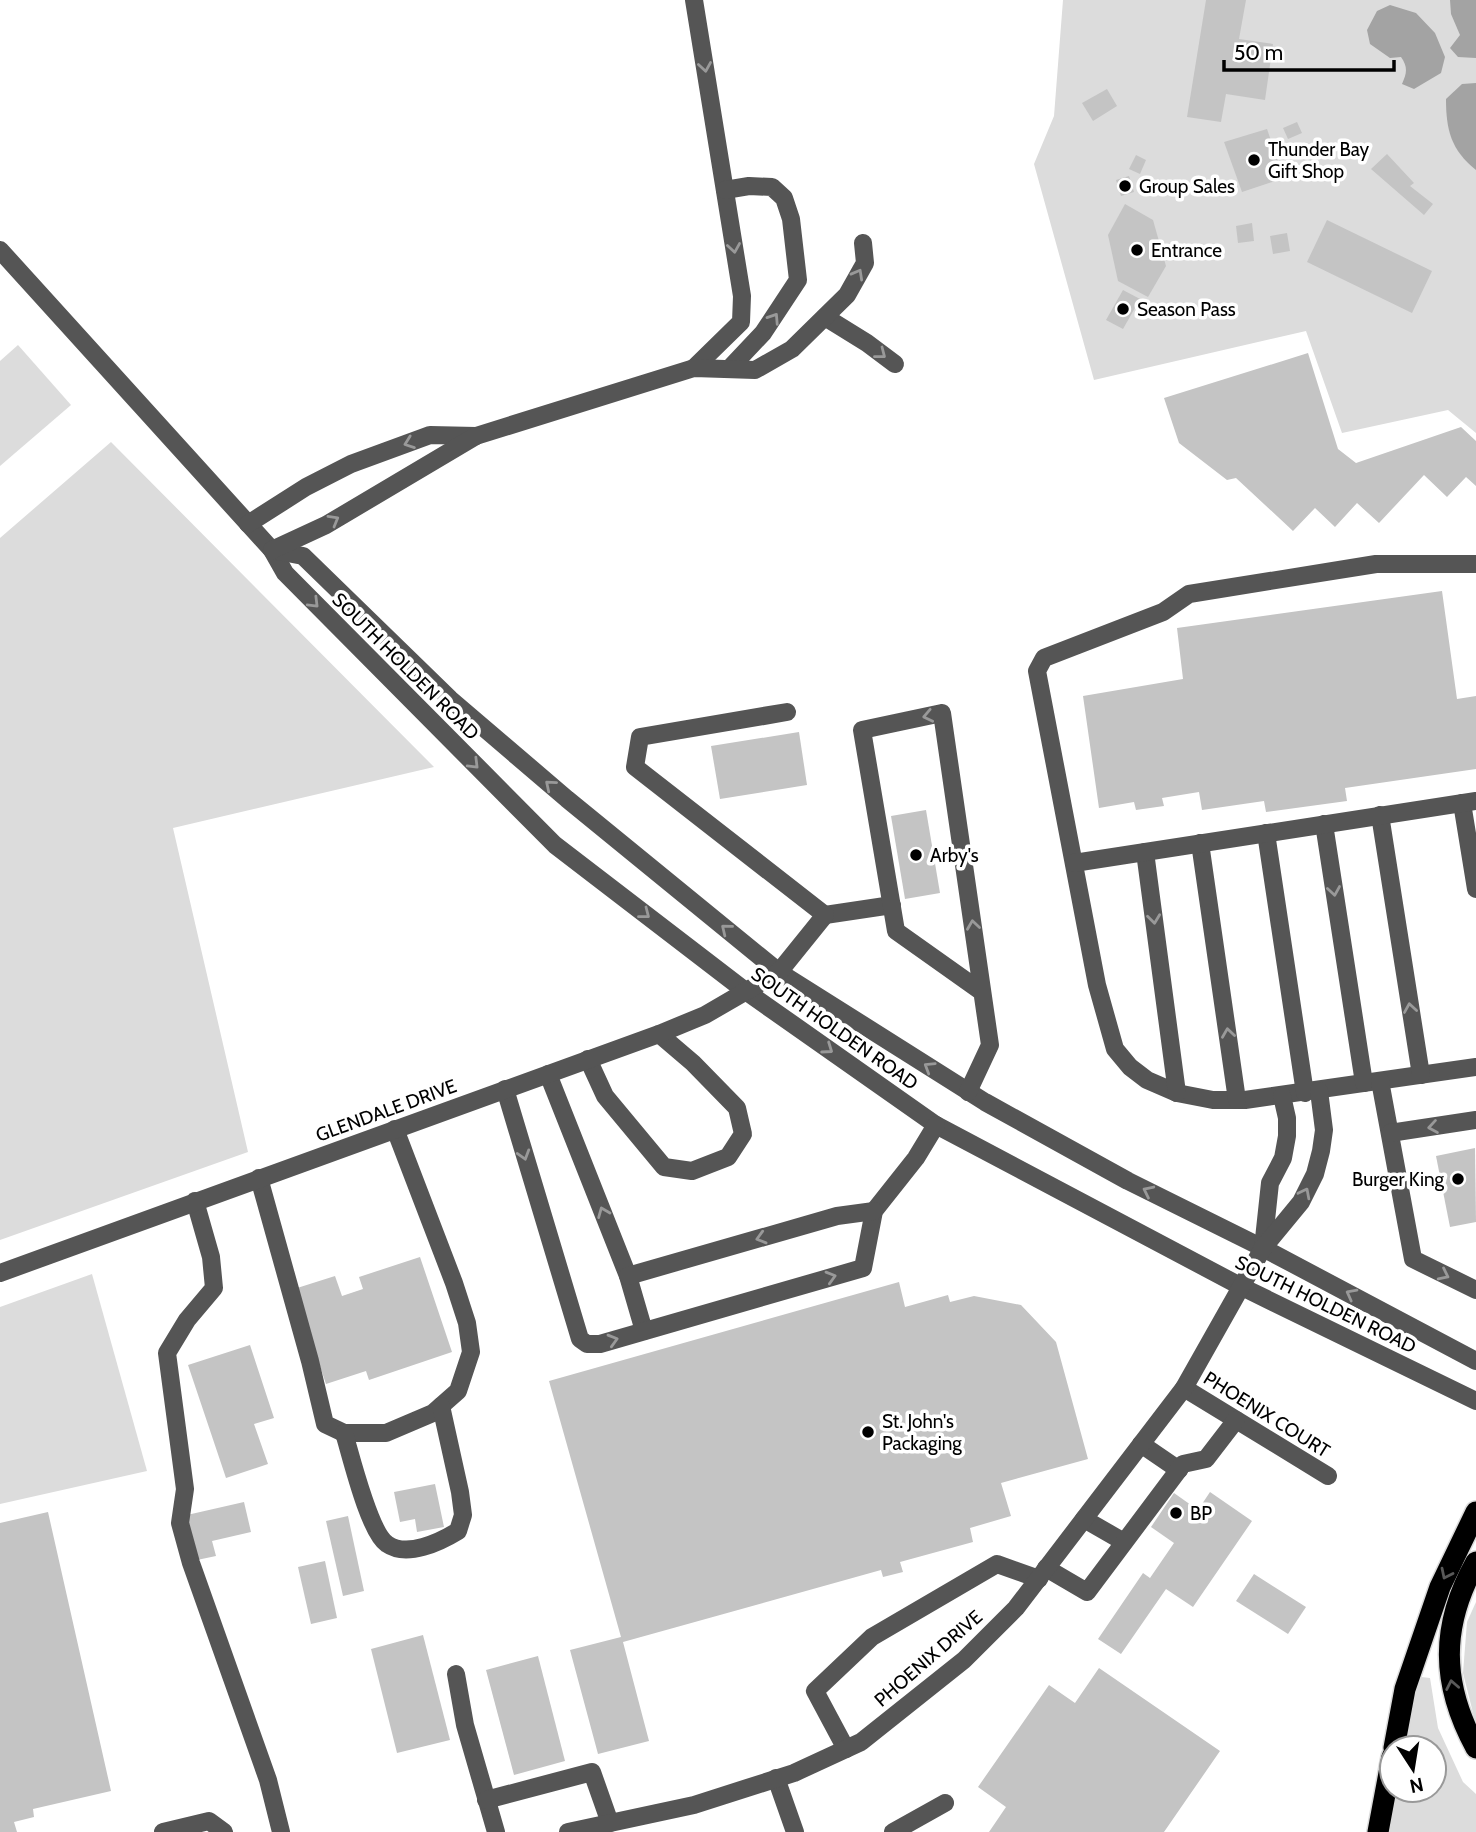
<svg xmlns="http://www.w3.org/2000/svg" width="1476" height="1832" font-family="Cabin,sans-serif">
<rect width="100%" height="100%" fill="#fff"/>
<g fill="#dcdcdc">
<path d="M1063,0H1476V433L1448,410L1342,433L1306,331L1094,380L1034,164L1054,116Z"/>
<path d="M18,345L71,405L0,466V361Z"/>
<path d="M111,442L434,767L173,828L248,1152L0,1240V538Z"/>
<path d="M92,1274L147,1471L0,1504V1307Z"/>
<path d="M1476,1602V1725L1463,1673L1467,1622Z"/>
<path d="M1421,1677L1430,1678L1438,1728L1463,1782L1476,1794V1832H1387L1395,1790H1434V1748H1402L1409,1711Z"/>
</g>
<g fill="#a3a3a3">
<path d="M1476,0V58L1458,57L1450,48L1460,35L1451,14L1450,0Z"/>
<path d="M1390,5L1416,13L1435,33L1445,57L1441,73L1414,89L1402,84C1407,73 1408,67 1401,57L1390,58L1370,44L1367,30L1377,11Z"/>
<path d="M1476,83V170C1451,150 1446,130 1446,99L1462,84Z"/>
</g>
<g fill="#c4c4c4">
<path d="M1206,0H1246L1239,39L1273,44L1265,100L1226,94L1221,122L1187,117Z"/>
<path d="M1107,89L1117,106L1093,121L1082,103Z"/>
<path d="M1297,122L1302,133L1288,139L1283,128Z"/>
<path d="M1267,129L1284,178L1242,192L1224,142Z"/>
<path d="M1387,154L1414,183L1410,186L1433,204L1424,215L1371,169Z"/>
<path d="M1136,155L1146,160L1140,174L1129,169Z"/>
<path d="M1129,176L1134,192L1121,196L1116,180Z"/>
<path d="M1125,204L1153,220L1166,266L1148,297L1118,281L1108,235Z"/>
<path d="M1327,220L1432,271L1412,313L1307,262Z"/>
<path d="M1252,223L1254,241L1238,243L1236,226Z"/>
<path d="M1287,233L1290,251L1273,254L1270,236Z"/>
<path d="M1123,290L1140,299L1123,329L1106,320Z"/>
<path d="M1308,353L1338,449L1356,463L1461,427L1476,441V486L1466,477L1447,497L1424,475L1379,523L1357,503L1335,527L1315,508L1293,531L1236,478L1227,480L1179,443L1164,398Z"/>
<path d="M1442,591L1457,699L1476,696V769L1345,788L1347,801L1266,812L1264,801L1202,810L1199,792L1162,798L1164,806L1136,810L1134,802L1099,808L1083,696L1183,679L1177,628Z"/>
<path d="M799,732L807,785L720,799L711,746Z"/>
<path d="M926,810L940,893L905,899L891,816Z"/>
<path d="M1475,1148L1476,1222L1450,1227L1436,1156Z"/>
<path d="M420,1257L452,1352L369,1380L366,1371L326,1384L294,1289L335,1276L342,1296L363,1289L359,1277Z"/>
<path d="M899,1282L905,1307L948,1295L950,1302L974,1296L1021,1305L1056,1342L1088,1459L1001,1483L1011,1516L970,1528L973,1542L900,1562L903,1572L883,1577L881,1570L623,1642L649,1741L598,1754L570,1650L621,1637L549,1381Z"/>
<path d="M250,1345L274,1418L254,1424L268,1464L226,1478L188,1365Z"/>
<path d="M435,1484L444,1527L417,1532L415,1519L400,1522L394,1492Z"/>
<path d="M1210,1492L1252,1521L1193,1607L1166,1589L1121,1654L1098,1639L1143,1573L1150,1578L1174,1543L1151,1527L1174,1493L1198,1510Z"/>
<path d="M244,1502L251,1532L212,1541L216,1556L197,1560L187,1515Z"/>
<path d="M48,1512L111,1791L33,1809L34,1817L14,1822L17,1832H0V1523Z"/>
<path d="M348,1516L364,1591L343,1596L326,1521Z"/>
<path d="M325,1561L337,1618L311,1624L298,1567Z"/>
<path d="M1254,1574L1306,1607L1288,1634L1236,1601Z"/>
<path d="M423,1635L450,1740L397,1753L371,1649Z"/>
<path d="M538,1656L565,1761L514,1775L486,1670Z"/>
<path d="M1099,1668L1220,1751L1164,1832H989L1006,1807L978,1787L1049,1685L1075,1703Z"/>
</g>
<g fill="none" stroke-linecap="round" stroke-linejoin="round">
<g stroke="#dbdbdb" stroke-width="24">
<g id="highway">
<path d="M1476,1562C1440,1626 1441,1684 1476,1748"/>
<path d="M1394,1748L1405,1689L1440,1587L1476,1512"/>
<path d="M1378,1832L1392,1757"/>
</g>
</g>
<g stroke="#555" stroke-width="18">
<path d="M694,0L742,296L741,322L694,368"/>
<path d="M725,190L749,186L772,187L784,198L791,219L798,280L763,333L729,369"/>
<path d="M0,250L272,550L285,573L555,845L744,990L936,1125L1242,1287L1476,1401"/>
<path d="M825,317L867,343L895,364"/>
<path d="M248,524L306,487L351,464L430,435L476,436"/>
<path d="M272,550L303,556L450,699L567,799L779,972L985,1102L1128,1181L1263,1248L1476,1361"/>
<path d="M272,550L326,525L476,436L694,368L755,370L792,349L847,295L865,263L863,243"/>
<path d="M1476,564H1376L1189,594L1163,612L1044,658L1037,671L1097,985L1115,1049L1130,1067L1147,1080L1177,1093L1213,1100H1245L1476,1067"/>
<path d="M1462,803L1476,889"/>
<path d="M1380,815L1421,1075"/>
<path d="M1324,824L1364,1083"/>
<path d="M1266,833L1305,1093"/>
<path d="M1200,843L1237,1100"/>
<path d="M1145,852L1177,1093"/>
<path d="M1074,863L1476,801"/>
<path d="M825,915L892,905"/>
<path d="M588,1059L605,1096L664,1167L692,1171L728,1157L743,1134L737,1108L693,1063L659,1034"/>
<path d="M548,1074L628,1276L644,1331"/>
<path d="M1380,1081L1413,1259L1476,1290"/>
<path d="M505,1089L580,1339L587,1344H600L863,1268L874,1211L916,1158L936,1125"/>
<path d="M968,1092L990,1045L942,713L862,730L896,931L982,992"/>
<path d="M1390,1133L1476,1120"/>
<path d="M259,1178L310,1361L325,1424L344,1433H386L433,1413L458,1391L471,1352L467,1323L454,1283L395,1129"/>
<path d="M195,1201L211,1257L214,1288L187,1320L167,1353L185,1489L180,1523L191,1563L268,1780L281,1832"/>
<path d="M1263,1248L1270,1183L1283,1158L1287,1136V1118L1282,1096"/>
<path d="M0,1273L659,1034L705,1015L779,972L825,915L635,767L640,737L787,712"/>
<path d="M628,1276L837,1216L874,1211"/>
<path d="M1184,1388L1328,1476"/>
<path d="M344,1433C351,1456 369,1532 387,1544C407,1558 440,1542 458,1531L463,1515L460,1492L441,1406"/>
<path d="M1141,1444L1179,1470"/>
<path d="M1084,1519L1124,1542"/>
<path d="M1046,1568L1087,1592L1183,1464L1206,1459L1236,1420"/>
<path d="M456,1674L465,1725L496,1832"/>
<path d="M846,1749L815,1691L872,1637L997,1564L1039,1579"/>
<path d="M776,1778L795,1832"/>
<path d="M486,1800L592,1772L610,1823"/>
<path d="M163,1832L209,1821L224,1832"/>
<path d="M568,1832L694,1805L794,1773L861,1742L964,1660L1016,1608L1184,1388L1263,1248L1301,1202L1315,1174L1321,1151L1324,1130L1319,1091"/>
<path d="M893,1832L945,1803"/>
</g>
<use href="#highway" stroke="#000" stroke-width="21"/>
</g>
<defs><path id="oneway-chevron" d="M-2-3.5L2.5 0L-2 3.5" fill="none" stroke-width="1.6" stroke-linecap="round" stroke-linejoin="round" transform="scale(1.75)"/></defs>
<g stroke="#999">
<use href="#oneway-chevron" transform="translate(705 67) rotate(81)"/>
<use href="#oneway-chevron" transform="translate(734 248) rotate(81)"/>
<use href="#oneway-chevron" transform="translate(858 274) rotate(-61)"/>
<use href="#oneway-chevron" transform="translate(774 318) rotate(-57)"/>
<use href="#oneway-chevron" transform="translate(881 354) rotate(38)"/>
<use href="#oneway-chevron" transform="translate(409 443) rotate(160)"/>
<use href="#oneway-chevron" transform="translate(334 520) rotate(-30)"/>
<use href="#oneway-chevron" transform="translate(314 603) rotate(45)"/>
<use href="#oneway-chevron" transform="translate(928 716) rotate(168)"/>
<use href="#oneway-chevron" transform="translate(474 764) rotate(45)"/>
<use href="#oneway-chevron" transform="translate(550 785) rotate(-140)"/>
<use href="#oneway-chevron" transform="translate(1334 891) rotate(81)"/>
<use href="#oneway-chevron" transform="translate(645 914) rotate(38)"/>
<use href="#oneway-chevron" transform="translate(1154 919) rotate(83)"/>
<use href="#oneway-chevron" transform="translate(973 925) rotate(-98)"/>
<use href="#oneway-chevron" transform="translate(726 929) rotate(-141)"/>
<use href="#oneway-chevron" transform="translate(1410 1008) rotate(-99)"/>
<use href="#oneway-chevron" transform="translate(1228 1033) rotate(-98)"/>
<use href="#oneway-chevron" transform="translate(828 1049) rotate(35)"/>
<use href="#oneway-chevron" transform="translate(929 1067) rotate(-148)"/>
<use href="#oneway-chevron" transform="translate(1433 1127) rotate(171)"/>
<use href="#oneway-chevron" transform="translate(524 1155) rotate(73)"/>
<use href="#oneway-chevron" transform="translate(1148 1191) rotate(-154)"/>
<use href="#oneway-chevron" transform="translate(1305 1193) rotate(-63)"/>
<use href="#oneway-chevron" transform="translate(603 1212) rotate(-112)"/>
<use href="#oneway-chevron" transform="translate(761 1238) rotate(164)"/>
<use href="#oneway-chevron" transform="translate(1444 1275) rotate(26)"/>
<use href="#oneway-chevron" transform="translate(831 1277) rotate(-16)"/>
<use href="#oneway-chevron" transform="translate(1351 1294) rotate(-152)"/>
<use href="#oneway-chevron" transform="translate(613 1340) rotate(-16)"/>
</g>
<g stroke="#595959">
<use href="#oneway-chevron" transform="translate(1446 1574) rotate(116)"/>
<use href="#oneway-chevron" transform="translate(1452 1685) rotate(-101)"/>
</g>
<g fill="#000" stroke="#fff" stroke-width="2.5">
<circle cx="1254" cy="160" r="7"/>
<circle cx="1125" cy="186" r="7"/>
<circle cx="1137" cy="250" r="7"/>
<circle cx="1123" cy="309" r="7"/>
<circle cx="916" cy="855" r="7"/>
<circle cx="1458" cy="1179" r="7"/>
<circle cx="868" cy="1432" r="7"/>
<circle cx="1176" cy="1513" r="7"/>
</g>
<g text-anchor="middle" stroke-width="7" stroke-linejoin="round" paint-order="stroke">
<g font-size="19" fill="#000" stroke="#fff" text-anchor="start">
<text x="1268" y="156">Thunder Bay<tspan x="1268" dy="22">Gift Shop</tspan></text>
<text x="1139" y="193">Group Sales</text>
<text x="1151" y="257">Entrance</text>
<text x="1137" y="316">Season Pass</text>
<text x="930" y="862">Arby's</text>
<text x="1444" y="1186" text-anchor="end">Burger King</text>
<text x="882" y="1428">St. John's<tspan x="882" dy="22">Packaging</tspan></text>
<text x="1190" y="1520">BP</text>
</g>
<g font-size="19" fill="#000" stroke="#fff">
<text transform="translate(406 666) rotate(45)" y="7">SOUTH HOLDEN ROAD</text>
<text transform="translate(835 1028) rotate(35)" y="7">SOUTH HOLDEN ROAD</text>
<text transform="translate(386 1110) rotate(-20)" y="7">GLENDALE DRIVE</text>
<text transform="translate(1326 1304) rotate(26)" y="7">SOUTH HOLDEN ROAD</text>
<text transform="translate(1267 1414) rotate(32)" y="7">PHOENIX COURT</text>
<text transform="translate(928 1658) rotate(-41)" y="7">PHOENIX DRIVE</text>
</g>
</g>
<g transform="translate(1413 1769) rotate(168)"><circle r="33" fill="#ffffff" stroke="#999999" stroke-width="2"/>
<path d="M0-5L12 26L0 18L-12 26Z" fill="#000000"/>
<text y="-10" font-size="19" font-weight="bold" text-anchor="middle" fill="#000000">N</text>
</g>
<path d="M1224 60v10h170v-10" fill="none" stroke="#000000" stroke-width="3.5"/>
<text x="1234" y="60" font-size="21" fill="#000000" stroke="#ffffff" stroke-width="5" paint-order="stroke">50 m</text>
</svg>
